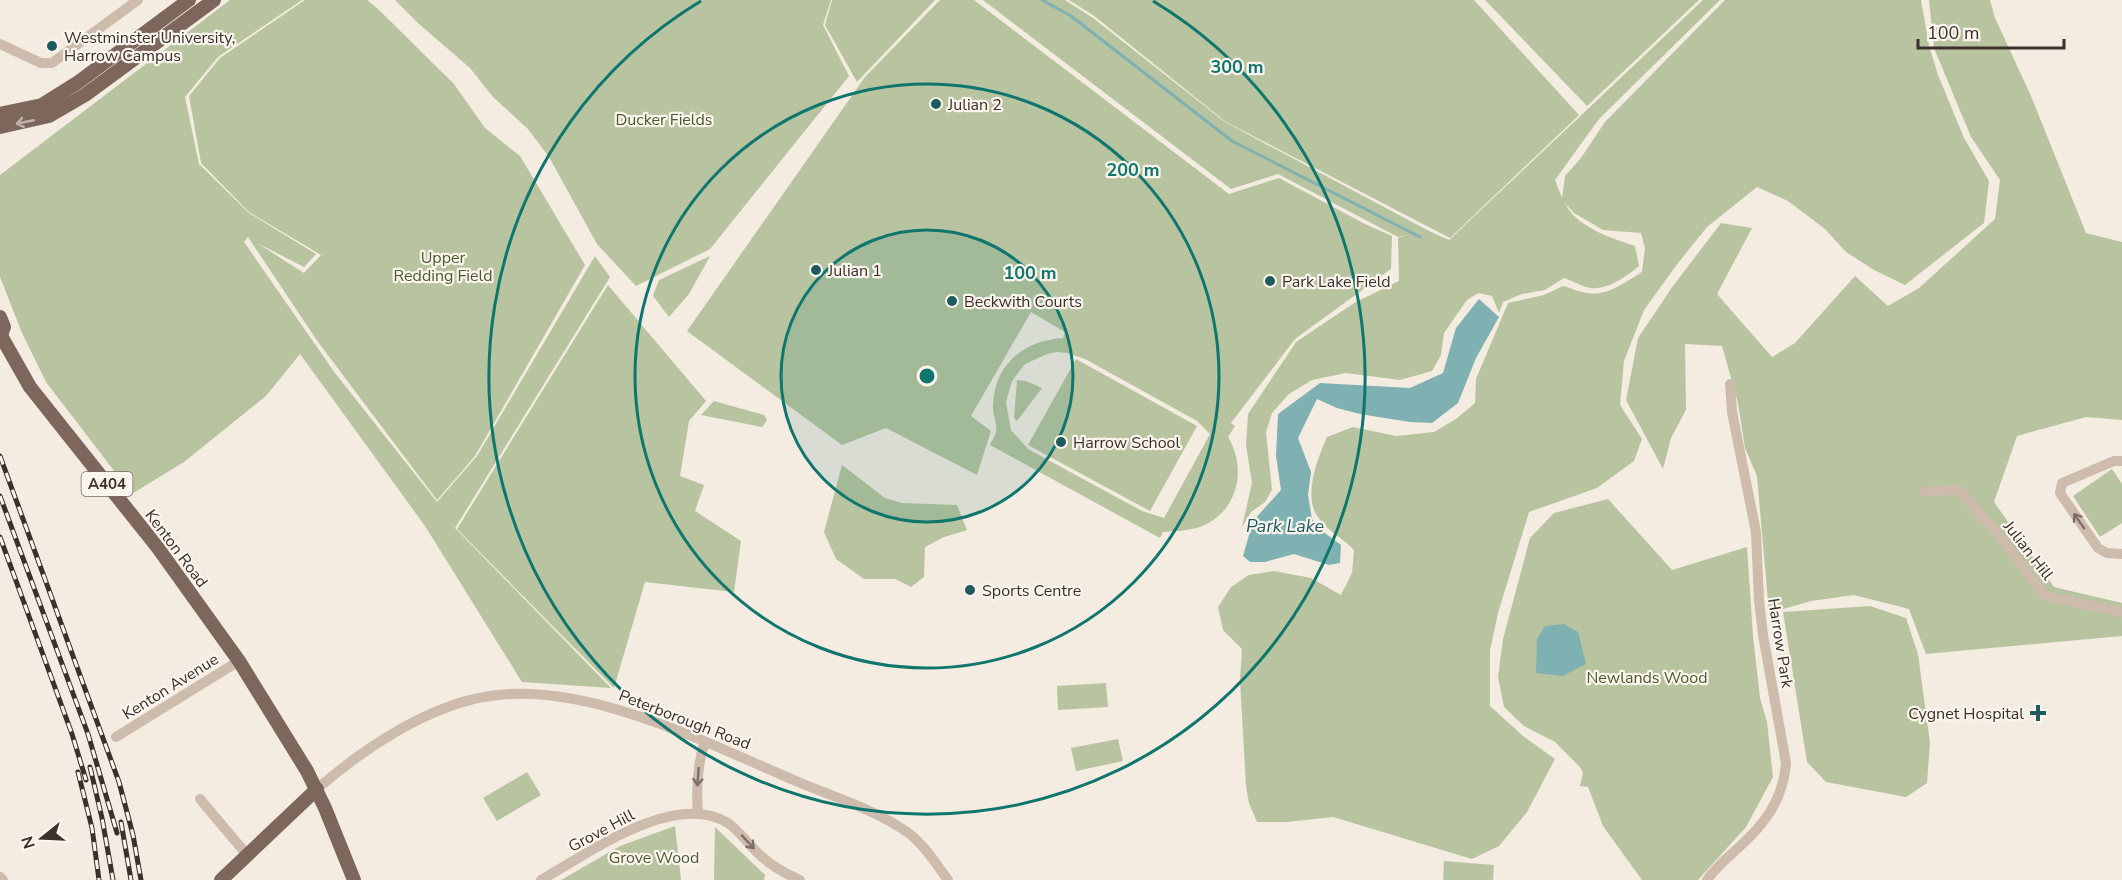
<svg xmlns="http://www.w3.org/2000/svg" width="2122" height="880" font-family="'Nunito Sans',sans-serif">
<rect width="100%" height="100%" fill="#f4ebe1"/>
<g fill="#b8c4a0" fill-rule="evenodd">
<path d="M230,0H302L218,57L185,97L199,164L249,213L316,254L304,267L257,243L304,273L321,255L249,212L201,163L189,96L220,58L305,0H367L377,8L454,84L485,128L520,156L585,265L475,456L437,500L318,342L248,237L244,242L335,373L437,502L477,456L595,256L610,277L455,528L611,688L522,682L425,526L300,354L266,396L184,462L130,495L126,491L128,489L46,382L22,333L0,277V175Z"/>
<path d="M395,0H831L823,25L849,76L710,249L636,286L597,244L549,157L528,129L493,97L470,68L419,24Z"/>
<path d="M832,0H935L857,82L825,25Z"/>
<path d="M940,0H974L1229,194L1279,178L1365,224L1392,236L1391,269L1295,339L1231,423L1235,426L1228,437C1248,470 1237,513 1200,527C1188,531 1175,531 1163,532L1160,538L990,445C992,441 995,436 996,432C998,425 992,413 993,405C994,364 1025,340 1063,338L1065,332L1031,312L971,416L991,431L977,475L886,428L842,445L687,331L865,77ZM1057,352L1067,353L1085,359L1197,421L1210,434L1164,518L1142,511L1028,449L1011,430L1006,402L1012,381L1025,364L1047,354Z"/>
<path d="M983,0H1065L1093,18L1225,122L1427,230L1449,240L1703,0H1720L1599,119L1555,180L1562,198L1565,176L1581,158L1605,122L1725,0H1921L1929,46L1938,75L1964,138L1989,181L1984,223L1905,285L1874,270L1846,252L1825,229L1788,201L1757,187L1707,227L1678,263L1644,310L1624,361L1620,405L1642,439L1634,461L1597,488L1529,512L1498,613L1490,650V706L1523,736L1555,759L1527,812L1499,846L1472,859L1333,817L1287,822H1257L1249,803L1246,786L1240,680L1242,649L1223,630L1218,607L1231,587L1249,575L1274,571L1311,578L1341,595L1352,573L1354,550C1343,538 1324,529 1316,514C1304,493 1318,457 1327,437L1353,427L1396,436L1434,432L1456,419L1475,403L1476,379L1508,303L1544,295L1563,286C1571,288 1579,292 1588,293C1606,297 1627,281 1642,272L1645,248L1641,233L1603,230L1574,213L1565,203C1576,227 1611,238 1635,246L1639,266C1627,276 1608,290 1591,288C1583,287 1573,281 1564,278L1545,290L1522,294L1503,302L1499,313L1492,296L1478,293L1467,300L1444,333L1441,355L1432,371L1400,380L1346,373L1312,380L1289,394L1272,413L1266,432L1272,490L1265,502L1251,512L1242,527L1252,483L1246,445L1248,414L1296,342L1354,303L1399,281L1398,238L1407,235L1398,237L1278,174L1231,189Z"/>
<path d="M1069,0H1474L1579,115L1450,238L1226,122L1093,15Z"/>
<path d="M1485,0H1699L1587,106Z"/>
<path d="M1929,0H1990L1995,18L2031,96L2086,233L2122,242V420L2086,417L2017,436L1994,502L2054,587L2122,603V636L1926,654L1909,609L1854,595L1811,601L1769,613L1757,476L1745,448L1738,403L1722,346L1685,344L1686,410L1671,438L1663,469L1626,400L1638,338L1673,286L1721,223L1752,228L1717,294L1772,357L1795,343L1855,276L1888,306L1919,288L1995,219L2000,180L1971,137L1934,48Z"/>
<path d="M710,256L689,294L669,317L653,296L659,280Z"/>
<path d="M608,285L706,401L689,421L680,476L704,485L695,511L741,541L734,592L645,582L614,688L457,529Z"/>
<path d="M1076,359L1197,426L1150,511L1028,445Z"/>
<path d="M1017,380L1026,381L1042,388L1017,421L1014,418Z"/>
<path d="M714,401L764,415L767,420L762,427L701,415Z"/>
<path d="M842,465L885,498L902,503L957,505L967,530L944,537L925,547L924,577L911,587L895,579H864L836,559L824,532Z"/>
<path d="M2112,469L2122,484V523L2100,537L2073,496Z"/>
<path d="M1608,499L1672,570L1747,547L1753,636L1760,698L1767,722L1773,777L1746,827L1698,880H1642L1603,826L1588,787L1580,786L1583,773L1580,767L1555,742L1524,726L1504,707L1498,677L1503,639L1530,538L1554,513Z"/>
<path d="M1870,606L1906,618L1918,654L1930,743L1927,783L1906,797L1826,782L1807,762L1783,612Z"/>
<path d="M1106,683L1108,707L1058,710L1057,686Z"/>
<path d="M1118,739L1123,761L1076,771L1071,748Z"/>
<path d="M527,772L541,795L497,821L483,798Z"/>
<path d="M675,826L681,880H561L620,846Z"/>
<path d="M715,827L765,875L764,880H714Z"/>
<path d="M1444,861L1494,865L1493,880H1443Z"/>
</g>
<g fill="#7fb0b2">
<path d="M1479,299L1499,317L1476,358L1458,403L1432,423L1410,422L1360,414L1337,408L1317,399L1298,438L1311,472L1308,495L1312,519L1326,534L1341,545L1340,563L1329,565L1294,554L1265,562H1250L1243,556L1253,521L1281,490L1276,456L1278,414L1320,383L1410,388L1443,373L1456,328Z"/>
<path d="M1564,624L1578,632L1586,664L1563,676L1536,673L1537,639L1545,626Z"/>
</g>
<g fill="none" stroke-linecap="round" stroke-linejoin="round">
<path stroke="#7fb0b2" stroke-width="3" d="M1042,0L1071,16L1232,141L1420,237"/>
<g stroke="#cdbbac" stroke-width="10">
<path d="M0,44L41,63H52L138,0"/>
<path d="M2122,461H2114L2062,483L2060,493L2098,548L2107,553L2122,554"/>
<path d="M1925,492L1958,489L2001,538L2045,596L2122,612"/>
<path d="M116,737L239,661"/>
<path d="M317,789C363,749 428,705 490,696C587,681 709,744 796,781C833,797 874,809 907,832C924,844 936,864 948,880"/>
<path d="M200,799L248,856"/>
<path d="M698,814C696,789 697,765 705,742"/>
<path d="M0,877L3,880"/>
<path d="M541,880C588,854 673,790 728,823C741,832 749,846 761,856C772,866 786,874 800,880"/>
<path d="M1707,880C1715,868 1726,859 1736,850C1764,825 1783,801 1786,763L1763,635L1759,600L1756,532L1732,412L1730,384"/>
</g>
<g stroke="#7d675c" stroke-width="14">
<path d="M0,114L42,105L77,83L189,0"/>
<path d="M0,127L49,116L85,95L214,0"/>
<path d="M0,317L4,327L1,335"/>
<path d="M0,334L30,387L158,548L239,661L307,771L325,808L354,880"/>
<path d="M221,880L317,789"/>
</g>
<g stroke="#3b302b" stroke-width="5">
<g id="rail">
<path d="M0,456L119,782L133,835L141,880"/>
<path d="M0,496L88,734L117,833"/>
<path d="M0,537L72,734L86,780"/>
<path d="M90,767L102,818L113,880"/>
<path d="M78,772L92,828L99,880"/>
<path d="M121,822L131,880"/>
</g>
</g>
<use href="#rail" stroke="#fbf5ee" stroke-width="3" stroke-dasharray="9" stroke-linecap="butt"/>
</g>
<defs><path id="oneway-shaft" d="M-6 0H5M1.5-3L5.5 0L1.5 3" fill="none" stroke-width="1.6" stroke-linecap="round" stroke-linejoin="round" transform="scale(1.5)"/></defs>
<use stroke="#c2b5ac" href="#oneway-shaft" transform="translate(25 122) rotate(169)"/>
<g stroke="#7d6f65">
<use href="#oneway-shaft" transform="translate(2079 521) rotate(-125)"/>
<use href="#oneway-shaft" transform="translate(698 777) rotate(94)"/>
<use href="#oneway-shaft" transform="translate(748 842) rotate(47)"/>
</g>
<circle cx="927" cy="376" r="146" fill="#0f766e" fill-opacity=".12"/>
<g fill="none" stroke="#0f766e" stroke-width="3">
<circle cx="927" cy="376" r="146"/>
<circle cx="927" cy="376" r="292"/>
<path d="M1153 1A438 438 0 1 1 701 1"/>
</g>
<g fill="#1f5a5e" stroke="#fbf5ee" stroke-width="2">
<circle cx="52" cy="46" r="6"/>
<circle cx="936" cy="104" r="6"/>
<circle cx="816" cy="270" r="6"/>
<circle cx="1270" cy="281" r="6"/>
<circle cx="952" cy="301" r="6"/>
<circle cx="1061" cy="442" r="6"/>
<circle cx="970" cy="590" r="6"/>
<path d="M2035 704h6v6h6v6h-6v6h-6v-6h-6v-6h6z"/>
</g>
<g text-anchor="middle" stroke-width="4.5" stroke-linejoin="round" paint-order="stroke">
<rect fill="#fbf5ee" stroke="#756b66" stroke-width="1.5" x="81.5" y="472" width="51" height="24" rx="4.5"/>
<g font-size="15" font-weight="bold" fill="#3b302b">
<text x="107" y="489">A404</text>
</g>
<g font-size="16" fill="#3b302b" stroke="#fbf5ee" text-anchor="start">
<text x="64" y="43">Westminster University,<tspan x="64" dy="18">Harrow Campus</tspan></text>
<text x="948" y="110">Julian 2</text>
<text x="828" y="276">Julian 1</text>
<text x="1282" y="287">Park Lake Field</text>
<text x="964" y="307">Beckwith Courts</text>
<text x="1073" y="448">Harrow School</text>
<text x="982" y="596">Sports Centre</text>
<text x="2024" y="719" text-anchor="end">Cygnet Hospital</text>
</g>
<g font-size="16" fill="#4a5a2e" stroke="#fbf5ee">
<text x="664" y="125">Ducker Fields</text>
<text x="443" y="263">Upper<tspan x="443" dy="18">Redding Field</tspan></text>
<text x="1647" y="683">Newlands Wood</text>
<text x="654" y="863">Grove Wood</text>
</g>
<g font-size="16" fill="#3b302b" stroke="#fbf5ee">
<text transform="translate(177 548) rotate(53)" y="6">Kenton Road</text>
<text transform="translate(2029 550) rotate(52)" y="6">Julian Hill</text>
<text transform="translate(1781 643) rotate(81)" y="6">Harrow Park</text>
<text transform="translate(170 686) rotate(-32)" y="6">Kenton Avenue</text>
<text transform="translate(685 719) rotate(21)" y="6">Peterborough Road</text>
<text transform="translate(601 830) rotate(-28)" y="6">Grove Hill</text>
</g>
<g font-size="18" font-style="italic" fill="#1f5a5e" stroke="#fbf5ee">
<text x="1285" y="532">Park Lake</text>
</g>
</g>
<circle cx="927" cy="376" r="9" fill="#0f766e" stroke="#fbf5ee" stroke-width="3"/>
<g font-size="18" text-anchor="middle" font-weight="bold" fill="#0f766e" stroke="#fbf5ee" stroke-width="4.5" stroke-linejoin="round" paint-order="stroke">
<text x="1237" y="73">300 m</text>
<text x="1133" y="176">200 m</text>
<text x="1030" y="279">100 m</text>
</g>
<g transform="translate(42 838) rotate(252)" stroke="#fbf5ee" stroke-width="4.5" paint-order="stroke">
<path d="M0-4.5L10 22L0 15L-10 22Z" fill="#3b302b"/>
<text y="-9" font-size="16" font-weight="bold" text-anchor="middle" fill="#3b302b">N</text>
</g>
<path d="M1918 39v9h146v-9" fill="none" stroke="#3b302b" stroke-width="3"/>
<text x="1927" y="39" font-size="18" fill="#3b302b" stroke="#fbf5ee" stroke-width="4.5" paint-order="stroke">100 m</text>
</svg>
